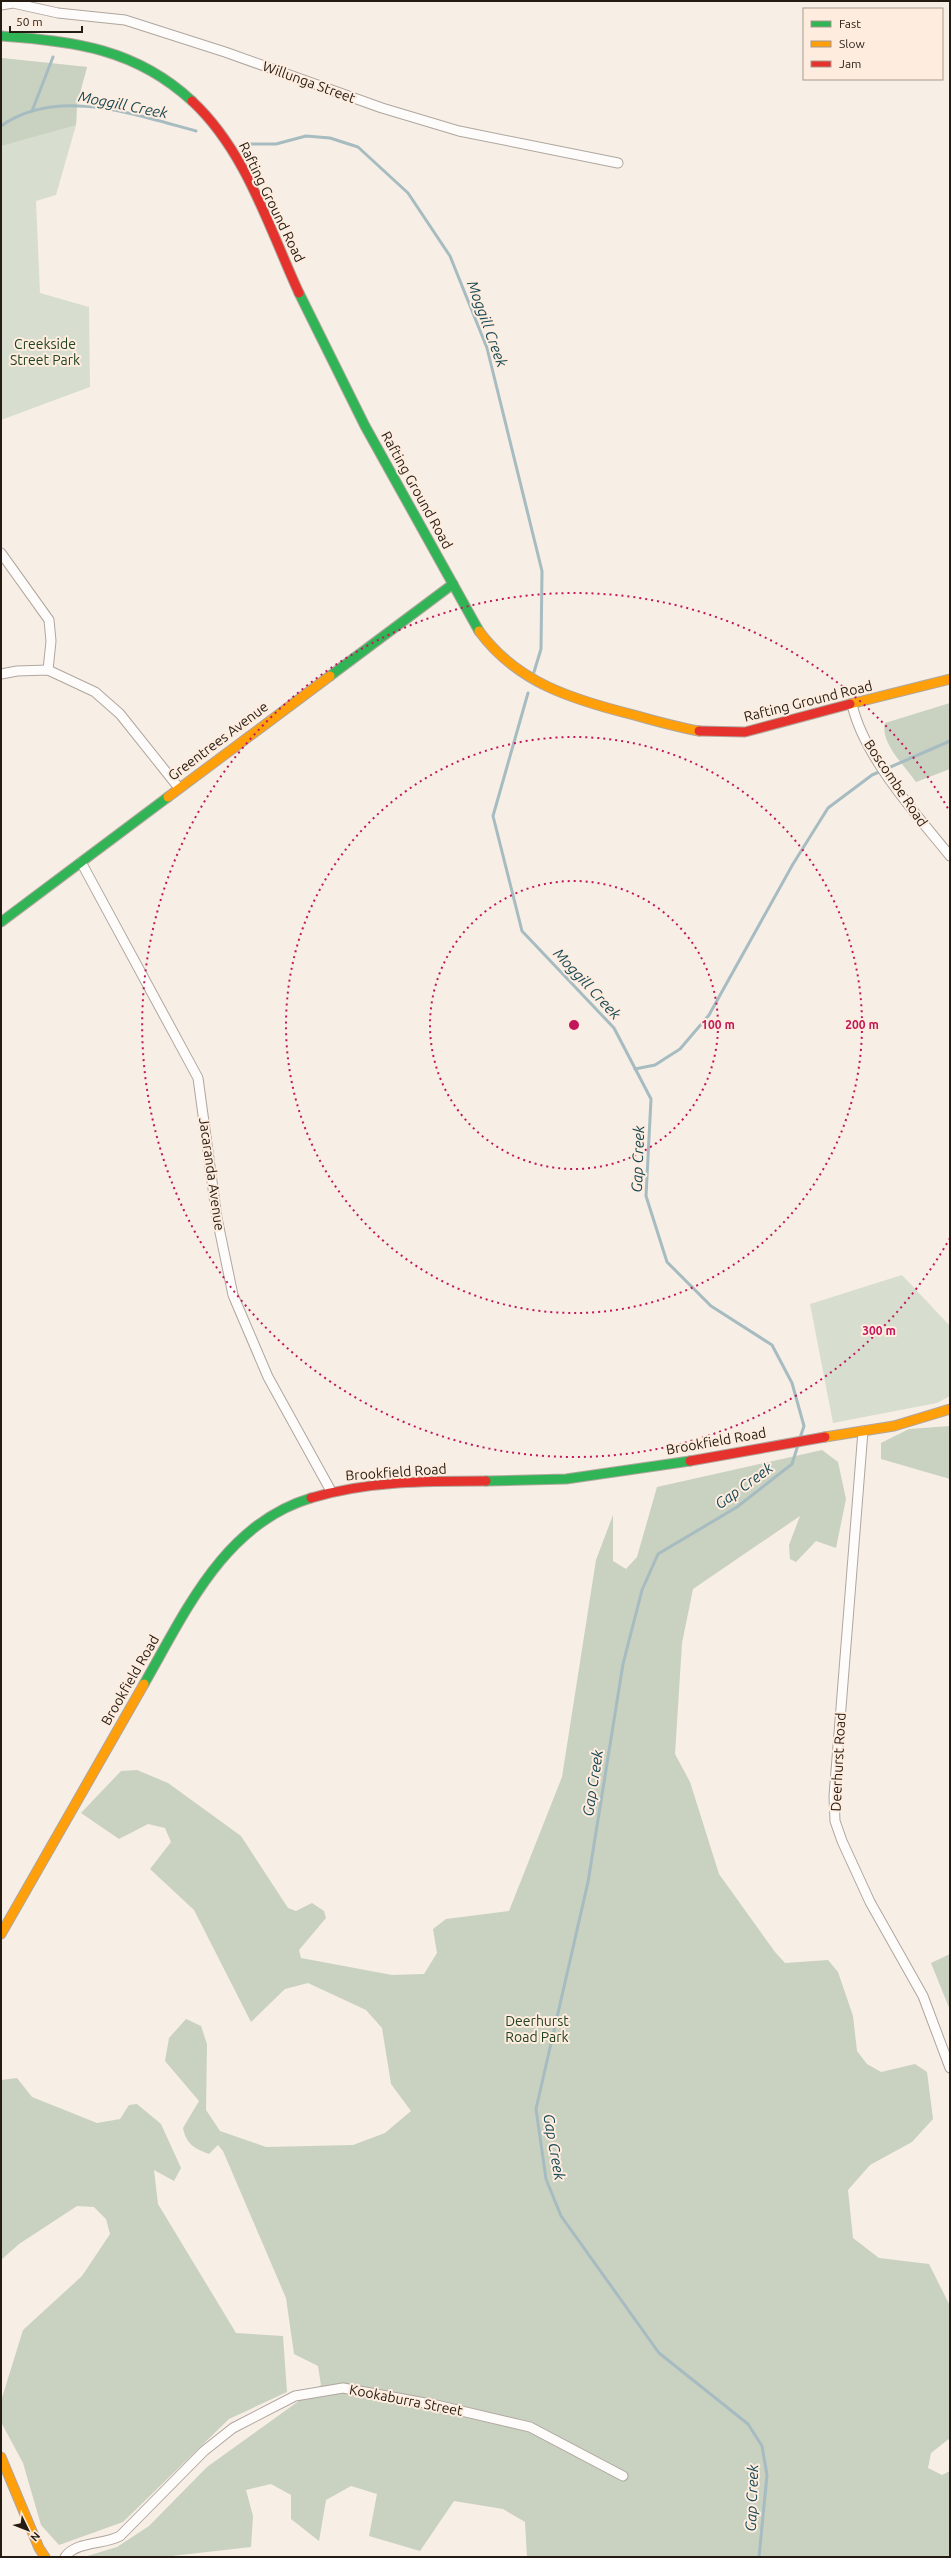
<svg xmlns="http://www.w3.org/2000/svg" width="951" height="2558" font-family="Ubuntu,sans-serif">
<rect width="100%" height="100%" fill="#f7eee6"/>
<g fill="#d8decf">
<path d="M1,58L87,67L77,104L76,125L56,195L36,201L40,293L89,307L90,387L1,420Z"/>
<path d="M902,1275L950,1326V1396L937,1403L833,1423L810,1304Z"/>
</g>
<g fill="#c9d1c1">
<path d="M1,58L87,67L77,104L76,125L1,146Z"/>
<path d="M950,703V769L916,782C905,766 880,743 885,723Z"/>
<path d="M950,1426V1479L881,1459V1443L909,1429Z"/>
<path d="M822,1450L838,1462L846,1499L836,1548L816,1541L796,1562L790,1559L789,1545L800,1516L693,1589L682,1643L675,1754L690,1782L719,1874L775,1952L785,1963L828,1960L838,1972L853,2016L857,2051L867,2064L881,2072L915,2064L927,2072L933,2119L912,2142L870,2165L848,2190L853,2238L879,2258L929,2264L950,2306V2438L931,2453L928,2468L942,2475L950,2471V2557H527L525,2522L503,2509L454,2501L420,2551L369,2536L377,2494L351,2486L326,2500L319,2541L291,2519V2495L271,2484L246,2490L253,2516L251,2547L163,2557H84L117,2547L149,2526L207,2467L321,2385L318,2366L294,2354L286,2298L223,2151L218,2145L209,2154C195,2149 186,2144 183,2128L199,2101L165,2061L169,2038L186,2019L201,2026L207,2044L206,2110L220,2131L266,2147L353,2145L385,2133L411,2111L391,2084L382,2028L366,2010L308,1983L285,1989L251,2022L194,1910L150,1869L171,1842L165,1828L148,1824L119,1839L81,1813L121,1771L137,1770L168,1783L241,1836L288,1908L296,1911L312,1903L324,1911L326,1918L299,1950L301,1958L392,1975L424,1974L437,1953L433,1929L446,1919L509,1911L562,1777L596,1560L613,1515V1561L626,1569L637,1557L657,1487Z"/>
<path d="M950,1954V2010L931,1963Z"/>
<path d="M17,2078L32,2097L97,2123L120,2119L129,2105L137,2104L161,2124L181,2168L174,2181L154,2170L158,2204L236,2333L283,2336L287,2392L229,2419L123,2522L59,2545L41,2525L23,2463L1,2422V2401L23,2330L82,2276L110,2234L106,2219L94,2207L77,2206L19,2244L1,2260V2080Z"/>
</g>
<g fill="none" stroke-linecap="round" stroke-linejoin="round">
<g stroke="#a6bcc1" stroke-width="3">
<path d="M32,111L53,57"/>
<path d="M1,126C57,86 136,115 196,131"/>
<path d="M250,144H276L306,136L330,138L358,147L408,193L450,256L487,348L542,571L541,649L534,672"/>
<path d="M528,693L493,816L522,931L614,1028L651,1099L646,1196L667,1262L711,1306L772,1345L792,1383L804,1426L800,1438"/>
<path d="M635,1069L655,1065L680,1049L709,1015L793,864L828,808L872,775L950,741"/>
<path d="M759,2557L767,2475L762,2446L748,2424L659,2353L561,2216L546,2179L536,2109L588,1882L623,1664L642,1590L658,1554L737,1507L792,1464L798,1445"/>
</g>
<g stroke="#afa69e" stroke-width="11">
<g id="street">
<path d="M1,5L13,3L58,13L125,20L225,52L382,108L459,131L618,163"/>
<path d="M1,553L49,620L51,641L48,670"/>
<path d="M1,674L17,671L48,670L95,692L120,714L179,788"/>
<path d="M852,704C863,756 917,815 950,856"/>
<path d="M81,862L198,1078L217,1218L233,1295L268,1377L331,1491"/>
<path d="M863,1431L834,1796L835,1821L842,1841L870,1902L923,1996L950,2068"/>
<path d="M65,2557C76,2541 104,2545 120,2536L204,2451L233,2428L295,2396L343,2388L436,2405L530,2427L623,2476"/>
</g>
</g>
<g stroke="#afa69e" stroke-width="11">
<g id="fast">
<path d="M1,36C74,41 136,49 192,101"/>
<path d="M299,293L365,426L479,631"/>
<path d="M330,676L453,584"/>
<path d="M1,922L168,797"/>
<path d="M486,1481L566,1479L690,1461"/>
<path d="M144,1684C186,1611 224,1524 311,1498"/>
</g>
</g>
<g stroke="#afa69e" stroke-width="11">
<g id="slow">
<path d="M479,631C517,683 574,700 634,715C655,721 677,727 699,731"/>
<path d="M850,704L950,679"/>
<path d="M168,797L330,676"/>
<path d="M825,1437L894,1426L950,1409"/>
<path d="M1,1934L144,1684"/>
<path d="M1,2457L39,2548L45,2557"/>
</g>
</g>
<g stroke="#afa69e" stroke-width="11">
<g id="jam">
<path d="M192,101C246,151 269,228 299,293"/>
<path d="M699,731L745,732L850,704"/>
<path d="M690,1461L825,1437"/>
<path d="M311,1498C368,1481 427,1481 486,1481"/>
</g>
</g>
<use href="#street" stroke="#fefcfb" stroke-width="9"/>
<use href="#fast" stroke="#30b455" stroke-width="9"/>
<use href="#slow" stroke="#ff9f0a" stroke-width="9"/>
<use href="#jam" stroke="#e5322d" stroke-width="9"/>
</g>
<g fill="none" stroke="#c2185b" stroke-width="2" stroke-dasharray="2 4">
<circle cx="574" cy="1025" r="144"/>
<circle cx="574" cy="1025" r="288"/>
<path d="M950 1238A432 432 0 1 1 950 812"/>
</g>
<g text-anchor="middle" stroke-width="4" stroke-linejoin="round" paint-order="stroke">
<g font-size="14" fill="#241b12" stroke="#feeddf">
<text transform="translate(309 82) rotate(20)" y="5">Willunga Street</text>
<text transform="translate(272 202) rotate(64)" y="5">Rafting Ground Road</text>
<text transform="translate(417 490) rotate(61)" y="5">Rafting Ground Road</text>
<text transform="translate(808 701) rotate(-14)" y="5">Rafting Ground Road</text>
<text transform="translate(218 741) rotate(-37)" y="5">Greentrees Avenue</text>
<text transform="translate(896 783) rotate(56)" y="5">Boscombe Road</text>
<text transform="translate(212 1174) rotate(82)" y="5">Jacaranda Avenue</text>
<text transform="translate(716 1441) rotate(-10)" y="5">Brookfield Road</text>
<text transform="translate(396 1472) rotate(-4)" y="5">Brookfield Road</text>
<text transform="translate(130 1680) rotate(-60)" y="5">Brookfield Road</text>
<text transform="translate(838 1762) rotate(-87)" y="5">Deerhurst Road</text>
<text transform="translate(406 2400) rotate(11)" y="5">Kookaburra Street</text>
</g>
<g font-size="14" fill="#214320" stroke="#feeddf">
<text x="45" y="349">Creekside<tspan x="45" dy="16">Street Park</tspan></text>
<text x="537" y="2026">Deerhurst<tspan x="537" dy="16">Road Park</tspan></text>
</g>
<g font-size="15" font-style="italic" fill="#154855" stroke="#feeddf">
<text transform="translate(123 105) rotate(11)" y="5">Moggill Creek</text>
<text transform="translate(487 324) rotate(70)" y="5">Moggill Creek</text>
<text transform="translate(587 984) rotate(47)" y="5">Moggill Creek</text>
<text transform="translate(638 1159) rotate(-88)" y="5">Gap Creek</text>
<text transform="translate(744 1486) rotate(-36)" y="5">Gap Creek</text>
<text transform="translate(593 1783) rotate(-81)" y="5">Gap Creek</text>
<text transform="translate(554 2147) rotate(80)" y="5">Gap Creek</text>
<text transform="translate(752 2498) rotate(-88)" y="5">Gap Creek</text>
</g>
</g>
<circle cx="574" cy="1025" r="6" fill="#c2185b" stroke="#feeddf" stroke-width="2"/>
<g font-size="12" text-anchor="middle" font-weight="bold" fill="#c2185b" stroke="#feeddf" stroke-width="4" stroke-linejoin="round" paint-order="stroke">
<text x="718" y="1029">100 m</text>
<text x="862" y="1029">200 m</text>
<text x="879" y="1335">300 m</text>
</g>
<rect width="951" height="2558" fill="none" stroke="#241b12" stroke-width="4"/>
<rect x="803" y="8" width="140" height="72" fill="#feeddf" stroke="#a7998d"/>
<rect x="811" y="21" width="20" height="6" fill="#30b455" stroke="#a7998d"/>
<text x="839" y="28" font-size="12" fill="#241b12">Fast</text>
<rect x="811" y="41" width="20" height="6" fill="#ff9f0a" stroke="#a7998d"/>
<text x="839" y="48" font-size="12" fill="#241b12">Slow</text>
<rect x="811" y="61" width="20" height="6" fill="#e5322d" stroke="#a7998d"/>
<text x="839" y="68" font-size="12" fill="#241b12">Jam</text>
<g transform="translate(28 2530) rotate(133)" stroke="#feeddf" stroke-width="3" paint-order="stroke">
<path d="M0-3L7 15L0 10L-7 15Z" fill="#241b12"/>
<text y="-6" font-size="11" font-weight="bold" text-anchor="middle" fill="#241b12">N</text>
</g>
<path d="M10 26v6h72v-6" fill="none" stroke="#241b12" stroke-width="2"/>
<text x="16" y="26" font-size="12" fill="#241b12" stroke="#feeddf" stroke-width="3" paint-order="stroke">50 m</text>
</svg>
